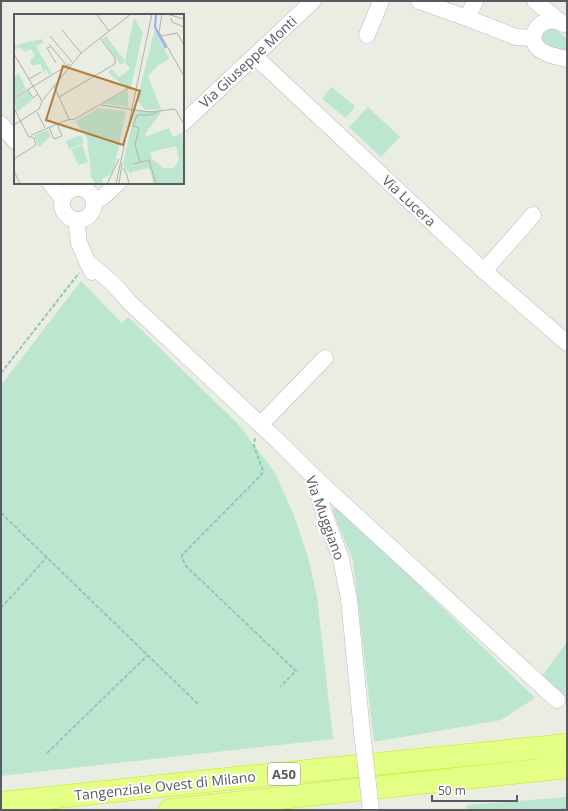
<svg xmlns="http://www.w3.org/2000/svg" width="568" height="811" font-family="'Open Sans',sans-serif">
<rect width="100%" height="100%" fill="#eaede1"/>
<g fill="#bce6d0">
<path d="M554,27L567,39V52L546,45L541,40C542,29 544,30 554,27Z"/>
<path d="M331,87L355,106L346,118L322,99Z"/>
<path d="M368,107L400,137L381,157L349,127Z"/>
<path d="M81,281L122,323L128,317L239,425L275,473L293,513L308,557L317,597L333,739L1,776V385Z"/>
<path d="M338,506L535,698L501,720L374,742L353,560L332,510Z"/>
<path d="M567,642V704L541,677Z"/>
<path d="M567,797V810H465L468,805Z"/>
</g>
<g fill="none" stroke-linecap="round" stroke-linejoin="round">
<g stroke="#bcbbc3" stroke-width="17">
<g id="minor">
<path d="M419,1L467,18L516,37L533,38"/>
<path d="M535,1L563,24"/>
<path d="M467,18L475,1"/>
<path d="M561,22C557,21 553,20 549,21C536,23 528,38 538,48C543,54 559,57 567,59"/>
<path d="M367,35L381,1"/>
<path d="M254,57L262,63L484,271L567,343"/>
<path d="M183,123L313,1"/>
<path d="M1,124L15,141"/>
<path d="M50,183L63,199"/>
<circle cx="78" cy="204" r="16"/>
<path d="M94,202L104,196L118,183"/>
<path d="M76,220L79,243L92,272"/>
<path d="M87,262C103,274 117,286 129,302L278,441L312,475L557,700"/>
<path d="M484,271L533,215"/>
<path d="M261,424L325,358"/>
<path d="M313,476L325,516L341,559L349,599L362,732"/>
</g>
</g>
<g stroke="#c6ed00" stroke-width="23">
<g id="highway">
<path d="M1,803L236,778L567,745"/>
<path d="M170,810L567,767"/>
</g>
</g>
<g stroke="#95c6bb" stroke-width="2" stroke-dasharray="4 2" stroke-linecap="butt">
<path d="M1,373L79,273"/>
<path d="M255,438L254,446L263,471L261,475L182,555V558L186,566L296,671L280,687"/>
<path d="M1,513L198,704"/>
<path d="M1,608L47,557"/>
<path d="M47,753L148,655"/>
<path d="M561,810L567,807"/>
</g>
<use href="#minor" stroke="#fff" stroke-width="16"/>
<use href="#highway" stroke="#e4ff85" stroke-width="22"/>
<g stroke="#bcbbc3" stroke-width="17" stroke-linecap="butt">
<path id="minor-bridge" d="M362,732L371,810"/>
</g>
<use href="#minor-bridge" stroke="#fff" stroke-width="16"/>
</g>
<g text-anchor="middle" stroke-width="4" stroke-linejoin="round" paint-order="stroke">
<rect fill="#fff" stroke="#8c8b91" stroke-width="1" x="268" y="763" width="32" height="22" rx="3"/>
<g font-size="13" font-weight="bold" fill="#5a5962">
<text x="284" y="779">A50</text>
</g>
<g font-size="14" fill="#5a5962" stroke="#fff">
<text transform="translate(248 62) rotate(-43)" y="5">Via Giuseppe Monti</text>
<text transform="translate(409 201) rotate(43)" y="5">Via Lucera</text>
<text transform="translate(325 518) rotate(70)" y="5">Via Muggiano</text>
<text transform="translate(165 786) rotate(-6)" y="5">Tangenziale Ovest di Milano</text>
</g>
</g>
<g transform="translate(14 14)">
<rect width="170" height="170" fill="#eaede1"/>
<path d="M120,4L129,19L117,73L113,75L94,58L98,55L105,63L116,55L111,48L107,51L88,25L92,22L111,47ZM141,14L155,45L143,52L134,62L147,95L131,96L123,86ZM28,25L29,28L22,33L38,60L35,61L32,56L28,59L29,56L26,50L19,52L16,47L21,41L17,35L11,38L5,33L0,36V31L4,32L6,30ZM5,60L12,75L0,83V63ZM114,76V93L90,90V89ZM14,77L19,85L3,98L0,85ZM85,94L112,97L100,155L95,162L89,164L88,170H81L77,162L73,124L61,107ZM121,97H148L131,120V123L155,114L159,123L170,118V170H140L135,154L118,158L116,170L117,160L111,156L109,149ZM162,132L165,145L160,154H149L137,144V138ZM34,116L37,122L25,133L20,121ZM67,121L70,129L55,135L52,127ZM68,131L74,148L64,151L57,135Z" fill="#bce6d0" fill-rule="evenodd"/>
<path fill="none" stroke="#9ea7ff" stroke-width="2" d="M142,1L141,13L152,34"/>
<path fill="none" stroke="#b0b2ae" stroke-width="1" d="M148,0L145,18L170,62M153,0L170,5M83,1L95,17M157,4L158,8L170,13M48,16L67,39M36,22L58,48M147,22L163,19L170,31M35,30L53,52M36,33L33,34L42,49M0,40L28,87M15,65L27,58M40,72L55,105M14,76L19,84L24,80M45,83L101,50V44L86,24M0,84L56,50M87,91L135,98L161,95L170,110M0,94L14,122L20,124L22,131L0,145M23,98L31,114M0,111L25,95L28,87L67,39L117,0M35,113L40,125L48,122L43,110M17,121L53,106L61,105L115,74M126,148L121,131L125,114L119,112L123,101H136L143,98M119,150L135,146L142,170M109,154L113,161L115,170M0,157L6,170M93,170L105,145M102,170L138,0M105,170L108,149"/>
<path fill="#b27d3e" fill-opacity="0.15" stroke="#b27d3e" stroke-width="2" d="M49,52L126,77L109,131L32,106Z"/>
<rect width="170" height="170" fill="none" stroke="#5a5962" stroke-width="2"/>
</g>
<rect width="568" height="811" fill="none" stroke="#5a5962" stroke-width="4"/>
<path d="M432 795v6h85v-6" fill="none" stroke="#5a5962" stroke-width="2"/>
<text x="438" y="795" font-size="12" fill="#5a5962" stroke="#ffffff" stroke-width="3" paint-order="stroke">50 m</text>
</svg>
